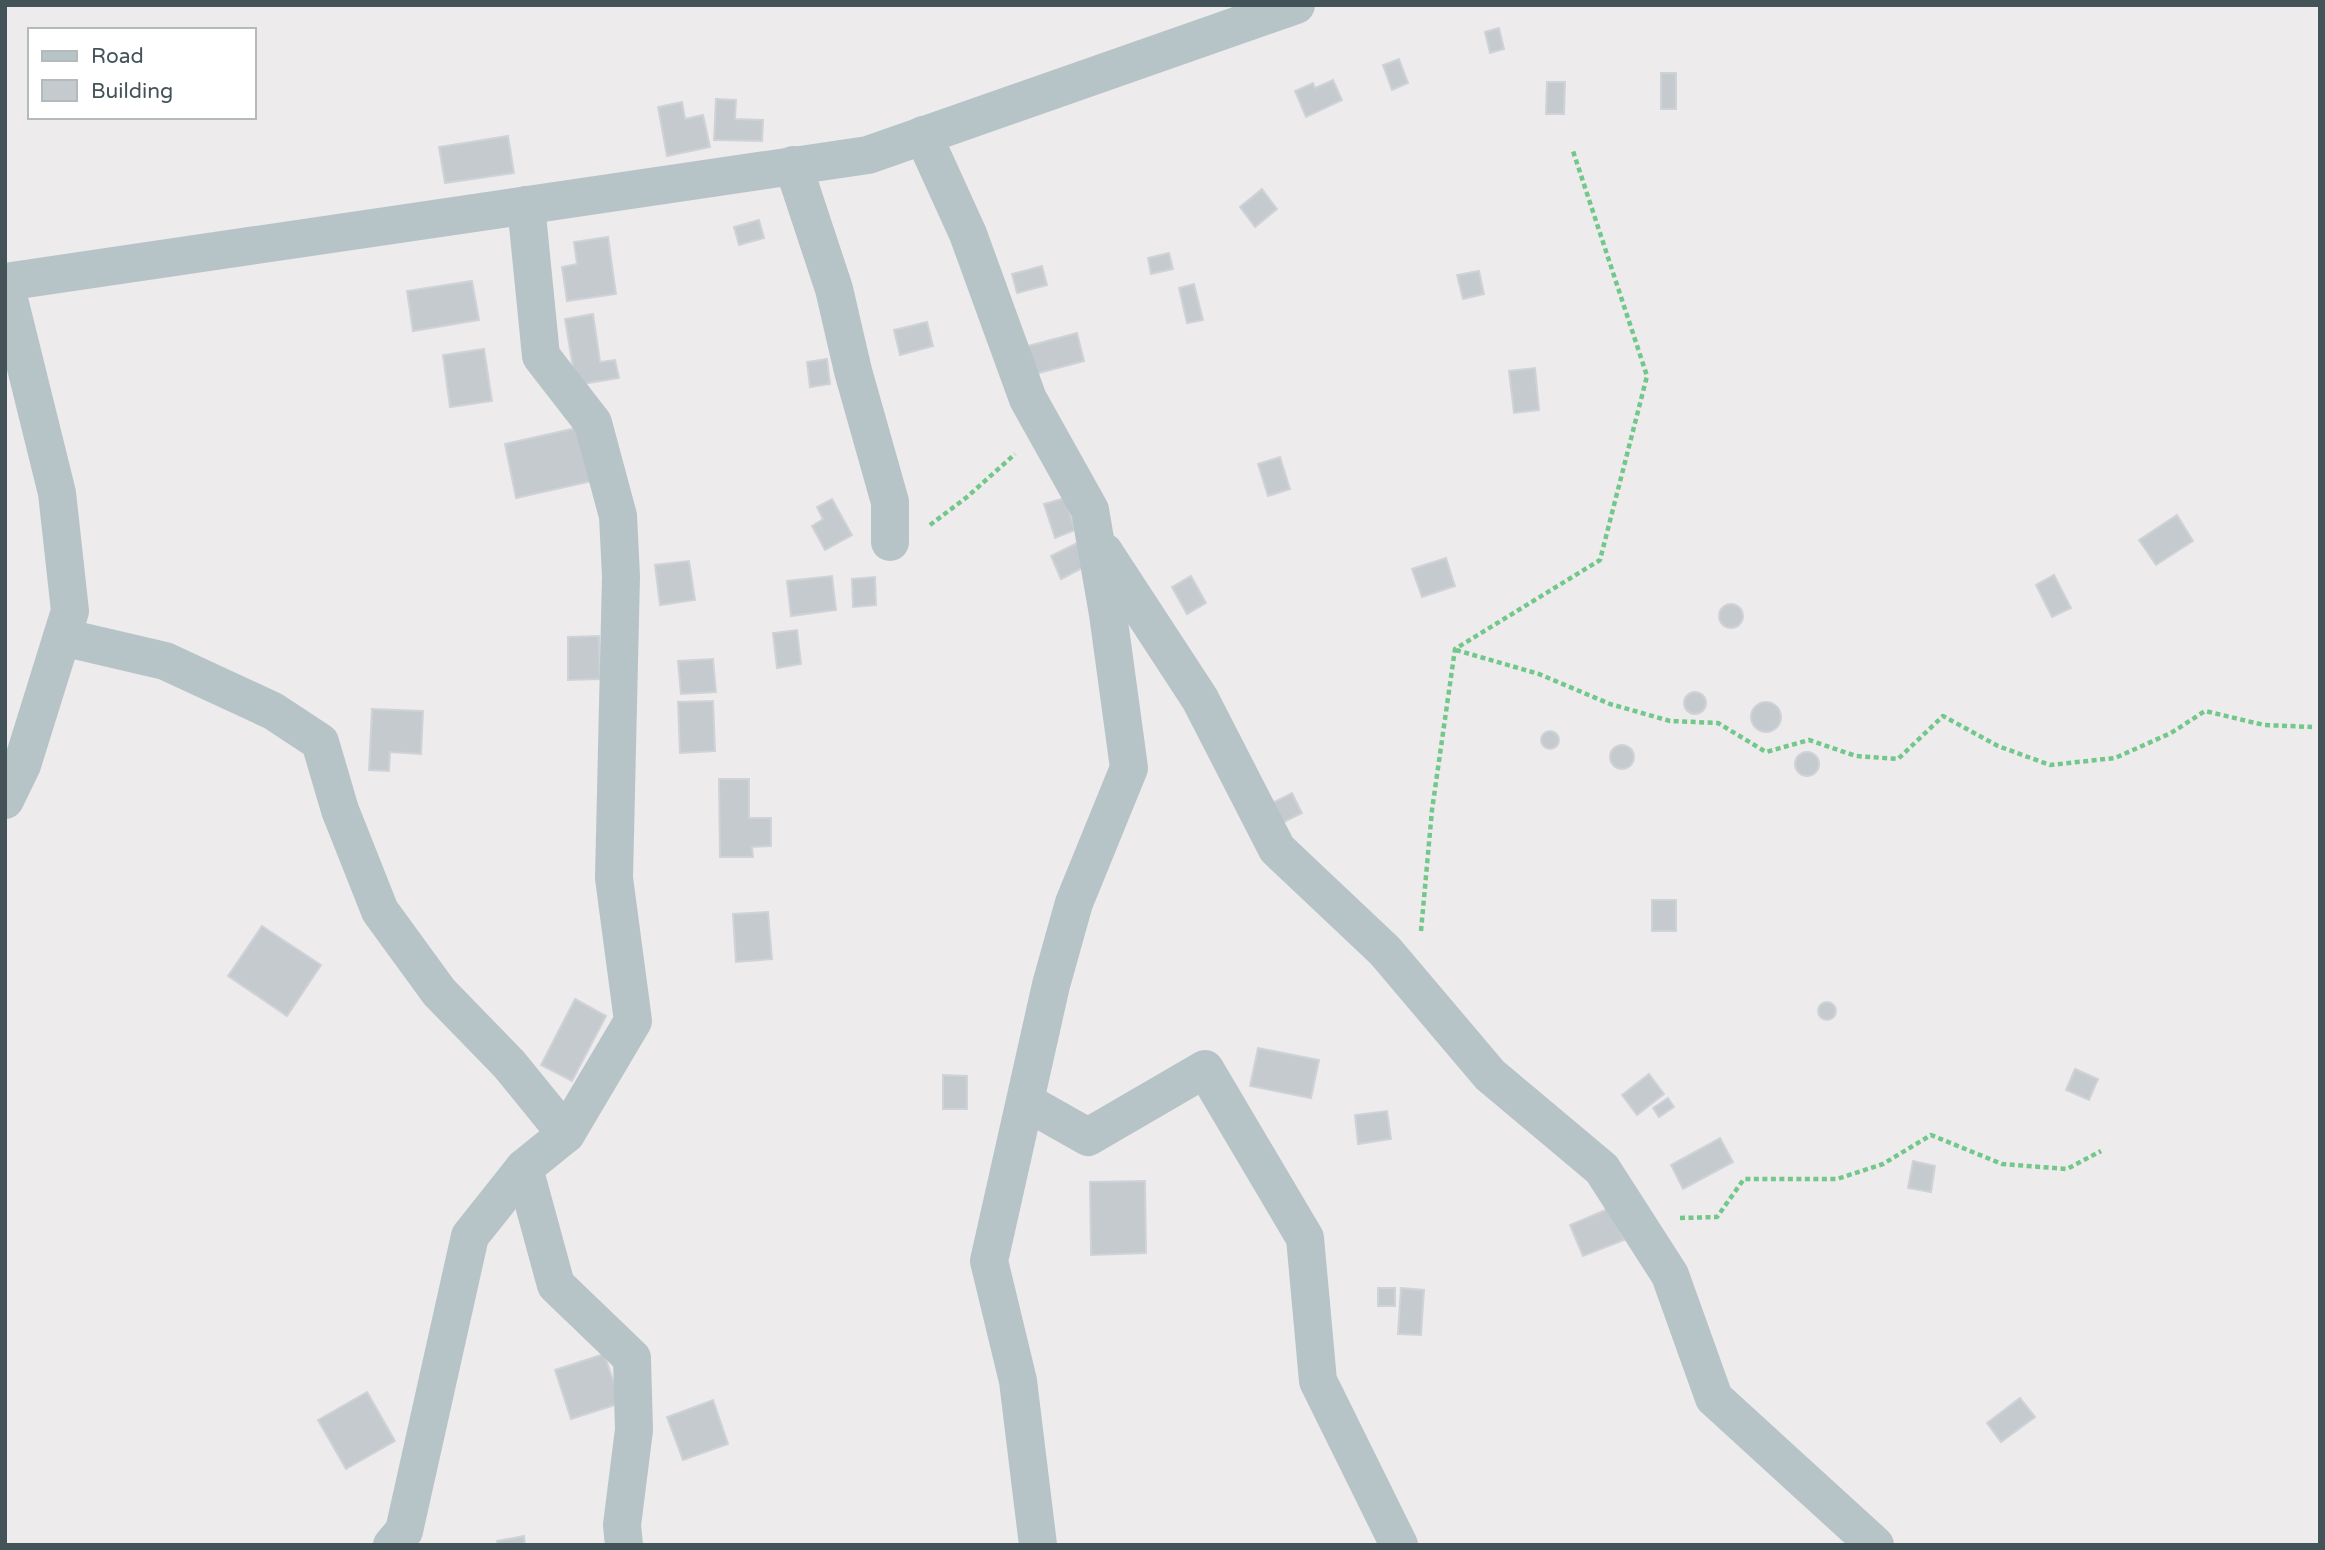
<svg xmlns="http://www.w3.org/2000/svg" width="2325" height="1550" font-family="'Varela Round',sans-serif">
<rect width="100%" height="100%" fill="#eeebec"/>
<g fill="#c5cace" stroke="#cfd3d7" stroke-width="2">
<path d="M1499,28L1504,49L1490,53L1485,32Z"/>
<path d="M1399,59L1408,83L1392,90L1383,65Z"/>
<rect x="1661" y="73" width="15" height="36"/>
<path d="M1333,80L1342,100L1306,117L1295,91L1313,83L1315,88Z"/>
<path d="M1547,82H1565L1564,114H1546Z"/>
<path d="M716,99L736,100L735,119L763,120L762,141L714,140Z"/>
<path d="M682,102L685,119L703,115L710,147L667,156L658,107Z"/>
<path d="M508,136L514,173L445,183L439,147Z"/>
<path d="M1262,189L1277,209L1255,227L1240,207Z"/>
<path d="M759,220L764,238L739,245L734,227Z"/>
<path d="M608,237L616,294L567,301L562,267L577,264L574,242Z"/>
<path d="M1169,253L1173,269L1151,274L1148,258Z"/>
<path d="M1042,266L1047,285L1017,293L1012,274Z"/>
<path d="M1479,271L1484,294L1463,299L1457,275Z"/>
<path d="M472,281L479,320L413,331L407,291Z"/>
<path d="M1194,284L1203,320L1187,323L1179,288Z"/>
<path d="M593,314L600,362L615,360L619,378L576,385L565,319Z"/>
<path d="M927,322L933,346L900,355L894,330Z"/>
<path d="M1077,333L1084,361L1035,374L1028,346Z"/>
<path d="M484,349L492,401L450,407L443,355Z"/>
<path d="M827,359L830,384L810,387L807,362Z"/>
<path d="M1535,368L1539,410L1514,413L1509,371Z"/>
<path d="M581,427L592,481L516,498L505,444Z"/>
<path d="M1280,457L1290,489L1268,496L1258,464Z"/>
<path d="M1065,498L1075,530L1055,538L1044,504Z"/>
<path d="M832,499L852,535L825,550L812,526L823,519L817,507Z"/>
<path d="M2177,515L2193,541L2156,565L2139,540Z"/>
<path d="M1079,542L1090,564L1061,579L1051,556Z"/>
<path d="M1446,558L1455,586L1422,597L1412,569Z"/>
<path d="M689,561L695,600L660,605L655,565Z"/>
<path d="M2054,575L2071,608L2052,617L2036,585Z"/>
<path d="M832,576L836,610L791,616L787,581Z"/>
<path d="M1191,576L1206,603L1187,614L1172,587Z"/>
<path d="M875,577L876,605L853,607L852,579Z"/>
<circle cx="1731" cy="616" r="12"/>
<path d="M797,630L801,664L777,668L773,633Z"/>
<path d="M599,636L600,679L568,680V637Z"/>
<path d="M713,659L716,692L681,694L678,661Z"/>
<circle cx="1695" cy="703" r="11"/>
<path d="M713,701L715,751L680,753L678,702Z"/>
<circle cx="1766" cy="717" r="15"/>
<path d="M372,709L423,711L421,754L390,752L389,771L369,770Z"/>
<circle cx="1550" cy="740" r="9"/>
<circle cx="1622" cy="757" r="12"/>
<circle cx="1807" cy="764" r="12"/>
<path d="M719,779H749V818H771V846L752,847L753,857H720Z"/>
<path d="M1292,793L1302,813L1280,824L1270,804Z"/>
<rect x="1652" y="900" width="24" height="31"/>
<path d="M768,912L772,959L736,962L733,914Z"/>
<path d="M262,926L321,965L287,1016L228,976Z"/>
<path d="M575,999L606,1016L572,1081L541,1065Z"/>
<circle cx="1827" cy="1011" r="9"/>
<path d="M1258,1048L1319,1060L1311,1098L1250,1086Z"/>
<path d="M2075,1069L2098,1079L2089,1100L2066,1090Z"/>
<path d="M1649,1074L1664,1094L1637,1115L1622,1095Z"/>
<path d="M943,1075L967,1076V1109H943Z"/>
<path d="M1668,1098L1674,1107L1659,1117L1653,1108Z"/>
<path d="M1387,1111L1391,1139L1358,1144L1355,1115Z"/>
<path d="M1720,1138L1733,1162L1683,1189L1671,1165Z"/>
<path d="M1913,1161L1935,1166L1931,1192L1908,1188Z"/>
<path d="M1145,1181L1146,1253L1091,1255L1090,1182Z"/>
<path d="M1610,1208L1624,1240L1583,1256L1570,1225Z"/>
<rect x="1378" y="1288" width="17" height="18"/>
<path d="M1401,1288L1424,1290L1421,1335L1398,1334Z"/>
<path d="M604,1354L621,1403L571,1419L555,1370Z"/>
<path d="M367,1392L395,1441L346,1469L318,1420Z"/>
<path d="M2020,1398L2035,1417L2001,1442L1987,1423Z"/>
<path d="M713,1400L728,1444L683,1460L667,1417Z"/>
<path d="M524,1536L525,1545H498L497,1541Z"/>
</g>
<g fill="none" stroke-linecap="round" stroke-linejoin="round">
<g stroke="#72c88a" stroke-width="4.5" stroke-dasharray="5 3.5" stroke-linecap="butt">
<path d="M930,525L967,497L1015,454"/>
<path d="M1456,650L1539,674L1610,704L1670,721L1718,723L1766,752L1809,740L1856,756L1898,759L1943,716L1998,746L2050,765L2115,758L2171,733L2205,711L2264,725L2312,727"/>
<path d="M1421,931L1432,810L1455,649L1600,560L1647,376L1573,151"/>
<path d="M1680,1218L1717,1217L1744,1179H1837L1883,1164L1931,1135L2002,1164L2067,1169L2101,1151"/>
</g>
<g stroke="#b6c4c8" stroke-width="38">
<path d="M923,135L968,234L1028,399L1090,510L1108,614L1129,768L1074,903L1051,985L989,1261L1018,1381L1038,1545"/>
<path d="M793,165L834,289L853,371L890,502V542"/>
<path d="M526,205L541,356L593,423L618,516L621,576L614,878L633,1021L566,1134"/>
<path d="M5,282L868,155L1296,5"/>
<path d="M5,283L57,493L70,611L22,765L5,800"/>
<path d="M1104,552L1200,699L1277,849L1385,951L1490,1075L1602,1169L1670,1275L1714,1398L1875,1545"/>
<path d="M62,637L165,661L273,711L320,742L340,810L380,911L439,992L509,1064L566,1134L524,1168L470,1236L404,1531L392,1545"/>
<path d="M1026,1102L1088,1137L1205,1069L1305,1238L1318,1381L1399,1545"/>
<path d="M524,1168L556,1285L632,1358L634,1430L622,1525L624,1545"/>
</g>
</g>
<rect width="2325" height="1550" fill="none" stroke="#445358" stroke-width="14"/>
<rect x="28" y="28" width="228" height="91" fill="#ffffff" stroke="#b4babc" stroke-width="2"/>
<rect x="42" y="51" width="35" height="10" fill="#b6c4c8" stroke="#b4babc" stroke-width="2"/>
<text x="91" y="63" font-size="21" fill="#445358">Road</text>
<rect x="42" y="80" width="35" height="21" fill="#c5cace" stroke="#b4babc" stroke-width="2"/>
<text x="91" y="98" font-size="21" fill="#445358">Building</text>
</svg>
